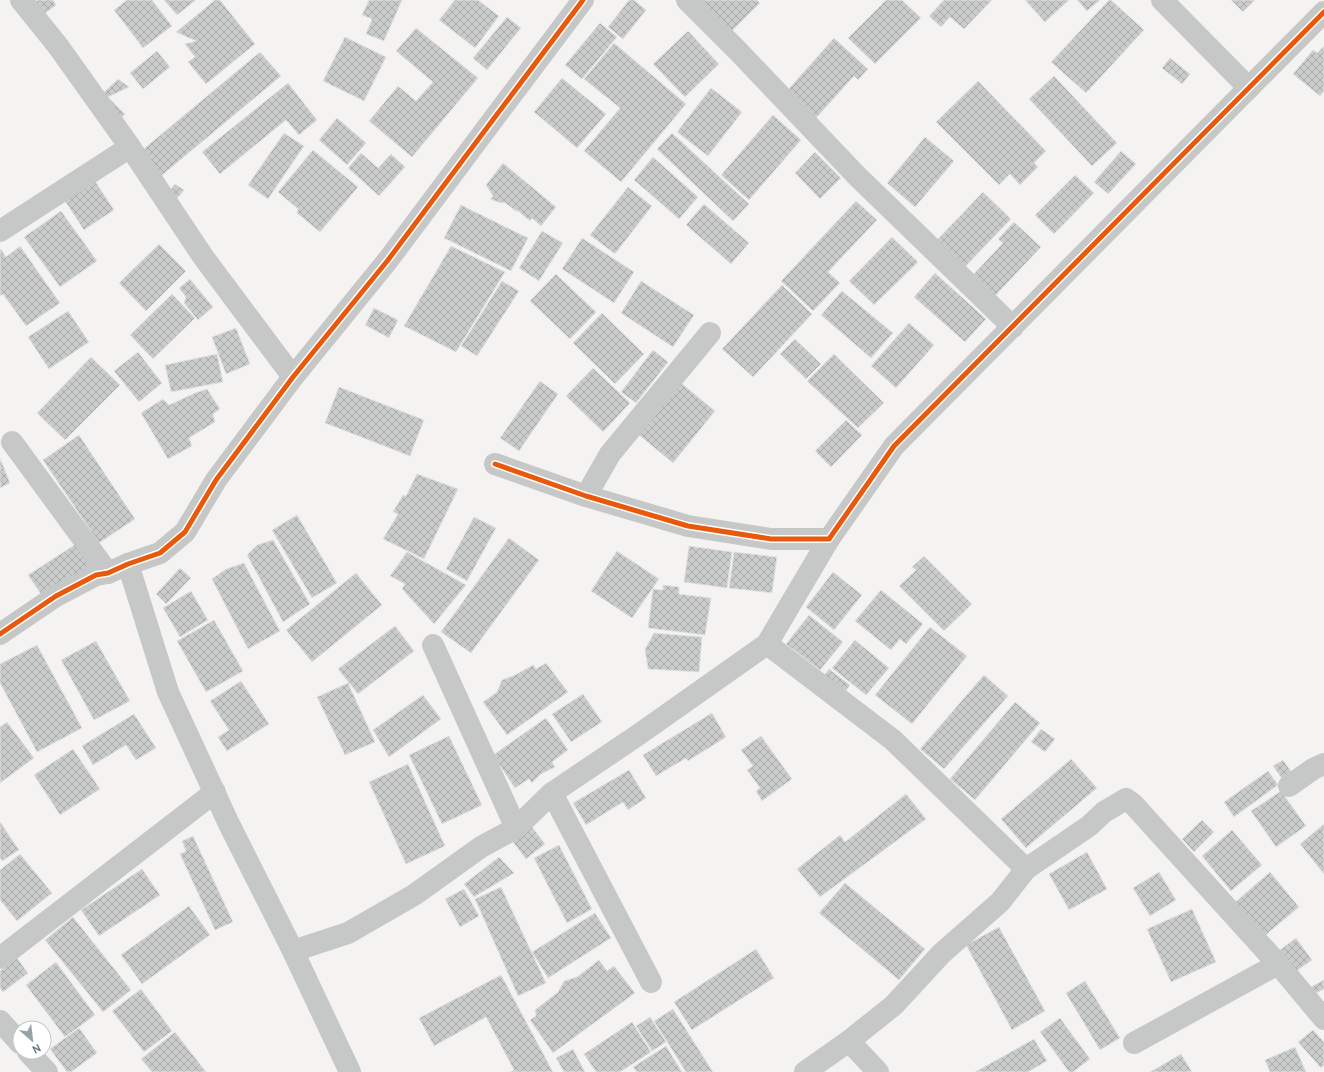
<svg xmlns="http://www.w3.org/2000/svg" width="1324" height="1072" font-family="Overpass,sans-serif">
<defs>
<pattern id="building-cross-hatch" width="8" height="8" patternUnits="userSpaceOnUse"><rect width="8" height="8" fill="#cacccc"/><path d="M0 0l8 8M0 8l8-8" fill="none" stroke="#a7abab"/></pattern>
</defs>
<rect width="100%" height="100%" fill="#f4f3f2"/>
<g fill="url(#building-cross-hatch)" stroke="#e3e2e2">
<path d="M37,0H53L56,5L43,15L34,2Z"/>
<path d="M127,0H152L172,26L143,48L114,10Z"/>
<path d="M164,0H196L177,15Z"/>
<path d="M215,0H220L255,44L206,84L188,62L195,57L185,44L196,41L176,32Z"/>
<path d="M369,0H402L384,41L366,34L372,19L362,15Z"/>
<path d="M455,0H478L499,16L475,48L439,20Z"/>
<path d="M629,0H634L646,10L623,39L608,27Z"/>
<path d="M700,0H757L760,3L731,32Z"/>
<path d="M886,0H902L921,18L875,64L848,38Z"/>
<path d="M944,0H992L964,29L950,17L941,27L929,16Z"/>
<path d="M1025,0H1069L1045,22Z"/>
<path d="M1077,0H1100L1087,11Z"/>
<path d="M1109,0H1111L1144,30L1086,93L1051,62Z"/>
<path d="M1231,0H1255L1243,12Z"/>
<path d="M507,17L521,28L487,70L473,58Z"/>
<path d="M600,23L617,37L582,79L565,65Z"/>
<path d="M416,28L478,78L412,157L369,121L398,86L416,101L433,82L396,51Z"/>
<path d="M688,31L719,64L685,97L653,64Z"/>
<path d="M345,37L386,57L364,101L323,81Z"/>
<path d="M834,38L868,69L858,80L854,76L816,118L786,92Z"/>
<path d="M614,43L686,104L621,182L584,151L620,108L584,79Z"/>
<path d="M1324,46V91L1320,96L1293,74L1313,50L1317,53Z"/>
<path d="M157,51L170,67L143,89L130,73Z"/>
<path d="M260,52L281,76L161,176L140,152Z"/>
<path d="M1170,58L1190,74L1182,84L1162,68Z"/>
<path d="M1054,76L1117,143L1092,166L1029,99Z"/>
<path d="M562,78L606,114L577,148L534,112Z"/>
<path d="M118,79L129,87L108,97L125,114L121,118L100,96Z"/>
<path d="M978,81L1046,151L1034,163L1038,167L1020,185L1010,174L999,185L936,122Z"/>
<path d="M288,83L317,120L299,135L286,120L220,174L202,152Z"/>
<path d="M711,88L742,112L708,156L677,132Z"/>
<path d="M773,115L801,140L749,200L721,175Z"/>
<path d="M337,118L366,143L347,165L319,140Z"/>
<path d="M284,133L304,146L268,199L248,185Z"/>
<path d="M672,133L749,204L733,221L657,149Z"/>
<path d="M925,137L954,161L915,207L887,183Z"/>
<path d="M313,150L358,187L320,232L297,213L298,209L278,192Z"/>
<path d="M1121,151L1136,164L1108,194L1094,182Z"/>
<path d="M815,152L841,178L820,199L795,173Z"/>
<path d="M361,153L378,168L391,154L405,167L379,196L348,168Z"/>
<path d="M653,157L698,197L679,219L634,180Z"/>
<path d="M503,163L556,207L541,226L532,218L530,221L517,210V212L504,202L501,203L490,199L493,196L486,185Z"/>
<path d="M1075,175L1094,193L1054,234L1035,215Z"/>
<path d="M95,181L114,210L84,230L65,201Z"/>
<path d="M175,184L184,190L173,203L168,193Z"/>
<path d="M628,187L652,206L615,254L590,235Z"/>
<path d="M983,192L1011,219L962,270L934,243Z"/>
<path d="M856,201L877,220L828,272L840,283L813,311L781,281Z"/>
<path d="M704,204L749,243L731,264L686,225Z"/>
<path d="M461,205L528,238L511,271L444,238Z"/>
<path d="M61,211L97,261L60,287L24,237Z"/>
<path d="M1014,222L1041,247L993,298L971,277L1003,243L998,239Z"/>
<path d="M542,231L563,243L539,281L519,268Z"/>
<path d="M892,237L918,262L874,305L849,281Z"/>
<path d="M582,238L634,272L614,303L562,269Z"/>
<path d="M159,244L186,271L146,311L119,283Z"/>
<path d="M20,246L60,303L26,326L3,294L0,296V250L1,249L6,257Z"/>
<path d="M451,246L505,272L456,352L404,326Z"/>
<path d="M935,273L986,319L965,342L914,297Z"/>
<path d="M556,274L596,312L570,339L530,301Z"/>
<path d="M190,279L213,307L198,320L184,303L186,297L179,288Z"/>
<path d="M502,281L519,291L477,356L461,346Z"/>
<path d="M641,281L694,315L673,347L621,313Z"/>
<path d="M782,285L812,314L753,377L722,349Z"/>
<path d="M842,291L893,333L871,358L821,315Z"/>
<path d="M172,294L195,318L153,359L130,335Z"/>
<path d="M374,308L398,320L389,338L365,325Z"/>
<path d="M68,311L89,342L49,369L28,337Z"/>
<path d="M602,313L644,354L615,384L573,343Z"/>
<path d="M909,323L934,345L896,388L871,366Z"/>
<path d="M236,328L250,364L226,374L212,337Z"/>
<path d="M795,339L821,364L806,379L780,354Z"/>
<path d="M653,350L668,362L636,403L621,392Z"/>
<path d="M138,352L162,383L139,402L114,371Z"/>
<path d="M217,354L223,382L171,392L165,365Z"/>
<path d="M834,354L884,403L858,428L807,381Z"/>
<path d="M91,357L120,385L65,440L37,413Z"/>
<path d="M593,368L630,403L603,432L566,396Z"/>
<path d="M540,381L558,394L519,451L500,438Z"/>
<path d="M681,383L715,411L673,463L639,435Z"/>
<path d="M339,387L424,420L410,456L325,423Z"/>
<path d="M207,389L220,409L213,414L215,422L189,438L192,446L168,459L141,413L163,399L169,405L195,393Z"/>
<path d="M846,420L862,435L831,467L815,451Z"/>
<path d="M79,435L135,519L99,543L43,460Z"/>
<path d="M0,458L10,483L0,488Z"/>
<path d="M417,474L458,489L424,559L383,539L398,514L393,512L403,495L406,496Z"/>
<path d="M297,515L337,583L312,598L272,530Z"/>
<path d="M474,517L496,528L467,581L446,569Z"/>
<path d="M509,538L539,560L471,653L441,632Z"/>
<path d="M273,540L310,604L283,622L247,555L257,545Z"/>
<path d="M76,544L91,567L43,597L28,575Z"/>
<path d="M689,546L732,552L727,588L684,582Z"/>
<path d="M617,551L659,579L632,618L591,591Z"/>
<path d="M407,552L466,585L434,624L402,589L405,584L390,576Z"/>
<path d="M734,552L777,557L772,593L729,588Z"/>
<path d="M924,556L972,604L944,631L899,586L916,570L912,567Z"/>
<path d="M244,563L280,631L248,649L212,579L226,569Z"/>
<path d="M180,568L191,578L166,604L156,594Z"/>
<path d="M833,572L862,595L834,630L806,607Z"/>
<path d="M356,573L382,605L312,662L286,630Z"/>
<path d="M663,585L679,587V594L711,598L705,635L648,628L653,589L663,590Z"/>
<path d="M881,590L923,624L906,644L900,639L891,650L855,621Z"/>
<path d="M191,591L208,620L180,637L163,608Z"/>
<path d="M809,615L843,642L820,670L786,644Z"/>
<path d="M214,620L243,671L206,692L177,641Z"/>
<path d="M395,626L414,651L358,694L338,669Z"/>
<path d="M930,627L967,656L912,724L875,695Z"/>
<path d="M654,633L702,637L699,672L648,669L645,649Z"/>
<path d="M855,640L889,668L866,695L832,668Z"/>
<path d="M96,641L130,701L94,720L61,660Z"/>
<path d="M37,645L82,728L37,752L0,683V664Z"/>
<path d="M546,663L568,692L507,735L483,702L497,692L502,680L515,675L533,665L536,669Z"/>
<path d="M829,669L850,685L843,695L822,678Z"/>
<path d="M984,675L1008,696L944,769L920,749Z"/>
<path d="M241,681L269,724L227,751L218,737L229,730L210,701Z"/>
<path d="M348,683L375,742L345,755L317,697Z"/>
<path d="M583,694L602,722L571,742L552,714Z"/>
<path d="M423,695L441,719L389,757L373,730Z"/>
<path d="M1015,702L1040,723L975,800L950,779Z"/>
<path d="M712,713L726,737L688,761L686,758L656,776L643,755Z"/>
<path d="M134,714L156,748L136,760L126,745L93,765L82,746Z"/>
<path d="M546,718L568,750L552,762L555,767L541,774L532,783L529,779L515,788L493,755Z"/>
<path d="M7,722L34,758L0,783V727Z"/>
<path d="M1041,729L1055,739L1045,752L1031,742Z"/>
<path d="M449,736L482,805L442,824L409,755Z"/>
<path d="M761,736L792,779L762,801L756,791L760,788L747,770L753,766L741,750Z"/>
<path d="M73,749L100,789L60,815L34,775Z"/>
<path d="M1071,759L1097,788L1026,848L1001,819Z"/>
<path d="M1283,760L1293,774L1283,780L1273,766Z"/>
<path d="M408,764L445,846L406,864L369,782Z"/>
<path d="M629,770L646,798L628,810L623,802L586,825L573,803Z"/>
<path d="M1268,771L1278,785L1234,817L1224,802Z"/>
<path d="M1281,791L1306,826L1276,847L1251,811Z"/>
<path d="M906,794L926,819L820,897L797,869L840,835L845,842Z"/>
<path d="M1202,820L1214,832L1194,852L1182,839Z"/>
<path d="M0,822L19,850L2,861L0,858Z"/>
<path d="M1324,824V874L1300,844Z"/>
<path d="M532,827L545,844L526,859L513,842Z"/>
<path d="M1232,830L1262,865L1231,891L1202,856Z"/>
<path d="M193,836L233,922L215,930L180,854L186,851L182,841Z"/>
<path d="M559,845L592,909L567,923L534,858Z"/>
<path d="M1087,852L1107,889L1069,910L1049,874Z"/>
<path d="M20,854L52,893L17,921L0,900V870Z"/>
<path d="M499,857L514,873L474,897L464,884Z"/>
<path d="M142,869L160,895L99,936L81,910Z"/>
<path d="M1159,872L1176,900L1150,916L1133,888Z"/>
<path d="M1270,872L1299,907L1262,938L1233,904Z"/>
<path d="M845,883L925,949L899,980L819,913Z"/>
<path d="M501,887L546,983L518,996L475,899Z"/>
<path d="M464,889L479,916L460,927L445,899Z"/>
<path d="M189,906L210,935L142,984L121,955Z"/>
<path d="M1192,909L1216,962L1171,982L1147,929Z"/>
<path d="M595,913L611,938L548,978L532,952Z"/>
<path d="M73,917L131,990L103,1012L45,940Z"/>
<path d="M999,927L1045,1011L1012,1030L966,945Z"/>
<path d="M1296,938L1312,960L1295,972L1280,950Z"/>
<path d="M756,949L774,978L692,1030L674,1002Z"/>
<path d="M17,958L28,973L3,992L0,988V971Z"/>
<path d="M599,960L607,971L614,966L635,993L553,1053L530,1020L536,1016L535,1010L558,992L564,981L577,977Z"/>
<path d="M56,962L95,1015L65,1037L26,985Z"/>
<path d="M501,975L553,1072H510L514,1070L486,1017L434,1046L419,1018Z"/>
<path d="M1324,980V989L1312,995L1309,988Z"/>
<path d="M1085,981L1120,1038L1100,1050L1066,993Z"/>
<path d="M141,989L172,1031L144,1052L112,1011Z"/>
<path d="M673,1009L713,1072H686L654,1021Z"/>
<path d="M650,1017L666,1042L652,1051L636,1026Z"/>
<path d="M1060,1018L1090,1059L1073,1072H1069L1040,1032Z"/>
<path d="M632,1022L651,1052L620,1072H596L584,1054Z"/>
<path d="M79,1028L97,1053L71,1072H67L50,1049Z"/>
<path d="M1313,1030L1324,1042V1065L1321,1068L1298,1042Z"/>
<path d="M175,1032L206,1072H152L141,1059Z"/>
<path d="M1034,1039L1047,1061L1028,1072H975Z"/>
<path d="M666,1046L682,1072H637L633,1067Z"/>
<path d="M1295,1047L1306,1072H1270L1265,1060Z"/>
<path d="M573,1049L585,1072H564L556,1058Z"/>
<path d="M1181,1054L1192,1072H1150Z"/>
</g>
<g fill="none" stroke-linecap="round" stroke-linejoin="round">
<g stroke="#c6c8c8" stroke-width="22">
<path d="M21,0L58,46L130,147L204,258L293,377"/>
<path d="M687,0L737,50L858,177L1013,327"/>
<path d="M1162,0L1249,88"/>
<path d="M0,231L130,147"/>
<path d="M12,442L108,573"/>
<path d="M495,464L586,496L688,526L771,539H829L894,446L1324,12"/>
<path d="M586,496L610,454L710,333"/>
<path d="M128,564L168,692L229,824L293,951L350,1072"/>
<path d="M0,634L56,596L96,575L108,573L128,564L160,553L185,532L216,480L293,377L388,260L492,121L583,0"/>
<path d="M767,644L893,740L1026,869"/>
<path d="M433,645L516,828"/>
<path d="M1289,786L1313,769L1324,764"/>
<path d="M552,793L651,982"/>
<path d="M293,951L348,933L414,895L481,847L516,828L552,793L638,735L767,644L829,539"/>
<path d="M0,958L215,792"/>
<path d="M0,1021L20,1043"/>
<path d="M849,1041L878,1072"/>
<path d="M1134,1043L1278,964"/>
<path d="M28,1052L47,1072"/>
<path d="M805,1072L849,1041L894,1005L941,954L1000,902L1026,869L1089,826L1104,812L1126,799L1133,804L1278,964L1324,1019"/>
</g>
<g stroke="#fff" stroke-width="8">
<g id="cycleway">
<path d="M495,464L586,496L688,526L771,539H829L894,446L1324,12"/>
<path d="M0,634L56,596L96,575L108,573L128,564L160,553L185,532L216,480L293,377L388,260L492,121L583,0"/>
</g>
</g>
<use href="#cycleway" stroke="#e8590c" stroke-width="5"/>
</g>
<g transform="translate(32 1040) rotate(152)"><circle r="19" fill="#ffffff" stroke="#bfcacb"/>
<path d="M0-3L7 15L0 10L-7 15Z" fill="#94a4a6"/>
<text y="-6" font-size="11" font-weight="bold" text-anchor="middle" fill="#607a7d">N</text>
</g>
</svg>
